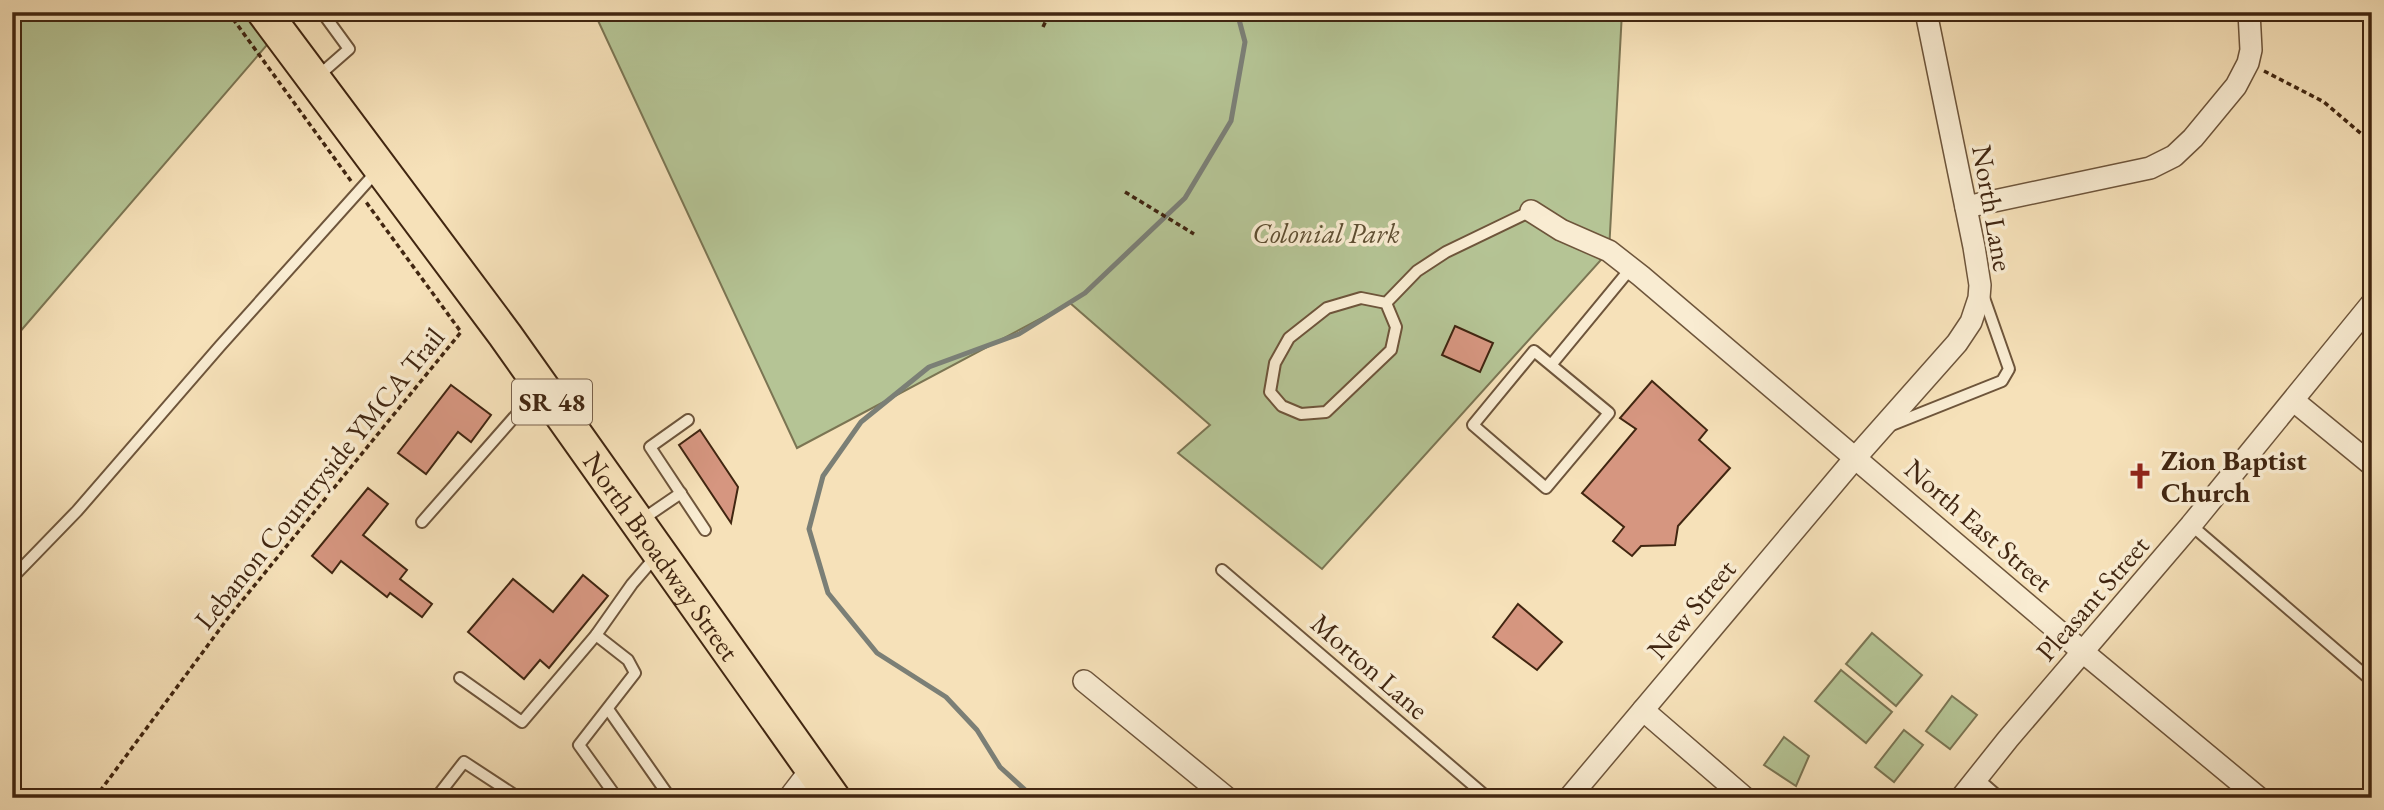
<svg xmlns="http://www.w3.org/2000/svg" width="2384" height="810" font-family="'EB Garamond',serif">
<rect width="100%" height="100%" fill="#f6e1b9"/>
<filter id="stains"><feTurbulence type="fractalNoise" baseFrequency=".00286" numOctaves="4"/><feColorMatrix values="0 0 0 0 .2 0 0 0 0 .09 0 0 0 0 .02 0 0 0 .5 -.17"/></filter>
<radialGradient id="worn" r=".72"><stop offset=".6" stop-color="#630" stop-opacity="0"/><stop offset="1" stop-color="#630" stop-opacity=".3"/></radialGradient>
<g fill="#b5c495" stroke="#7b7553" stroke-width="2">
<path d="M12,12H264L279,31L12,341Z"/>
<path d="M594,12H1622L1609,251L1322,569L1178,453L1210,425L1070,303L797,448Z"/>
<path d="M1872,633L1922,675L1896,706L1846,664Z"/>
<path d="M1841,670L1892,712L1866,743L1815,701Z"/>
<path d="M1952,696L1977,715L1950,749L1926,731Z"/>
<path d="M1904,730L1923,745L1894,782L1875,767Z"/>
<path d="M1784,737L1809,756L1796,786L1764,765Z"/>
</g>
<g fill="none" stroke-linecap="round" stroke-linejoin="round">
<path stroke="#7b7f76" stroke-width="5" d="M1034,798L1000,767L977,730L946,697L877,653L828,593L809,529L823,476L861,422L929,367L1019,334L1085,293L1185,198L1231,121L1245,42L1237,12"/>
</g>
<g fill="#d69680" stroke="#412611" stroke-width="2">
<path d="M1455,326L1493,343L1480,372L1442,355Z"/>
<path d="M1652,381L1707,430L1699,440L1730,468L1678,526L1675,545L1641,546L1632,556L1613,541L1624,527L1582,493L1636,429L1620,418Z"/>
<path d="M451,385L491,415L471,442L458,432L426,474L398,453Z"/>
<path d="M700,430L738,487L731,523L679,445Z"/>
<path d="M368,488L388,504L363,535L407,570L400,579L432,604L422,617L390,593L387,597L341,561L332,573L312,556Z"/>
<path d="M583,575L608,596L549,668L540,660L524,679L468,632L513,579L553,612Z"/>
<path d="M1518,604L1562,642L1537,670L1493,637Z"/>
</g>
<g fill="none" stroke-linecap="round" stroke-linejoin="round">
<g stroke="#6e553b" stroke-width="14">
<g id="service">
<path d="M317,77L349,49L322,12"/>
<path d="M1386,303L1396,327L1391,350L1326,412L1301,414L1282,406L1270,392L1275,363L1289,338L1327,308L1361,298L1386,303L1417,271L1446,252L1531,211"/>
<path d="M1551,365L1534,351L1473,425L1546,488L1609,413L1551,365L1631,268"/>
<path d="M688,420L650,447L705,530"/>
<path d="M1889,426L2002,381L2009,369L1983,295"/>
<path d="M640,521L681,493"/>
<path d="M422,522L539,389"/>
<path d="M2191,525L2372,681"/>
<path d="M1222,570L1488,798"/>
<path d="M12,578L77,511L220,346L377,171"/>
<path d="M596,635L628,660L635,673L579,745L617,798"/>
<path d="M460,678L522,722L596,635L632,584L657,555"/>
<path d="M608,709L666,792"/>
<path d="M1977,778L2000,798"/>
<path d="M436,798L464,762L519,798"/>
</g>
</g>
<g stroke="#6e553b" stroke-width="24">
<g id="minor">
<path d="M1966,207L2150,168L2174,156L2193,138L2236,86L2248,63L2251,50L2249,12"/>
<path d="M1531,211L1561,230L1609,251L1641,276L2083,652L2259,798"/>
<path d="M2294,401L2372,465"/>
<path d="M1084,681L1227,798"/>
<path d="M1643,710L1745,798"/>
<path d="M789,798L812,768"/>
<path d="M1569,798L1856,457L1957,343L1971,322L1979,298L1980,285L1974,247L1926,12"/>
<path d="M1961,798L2008,739L2191,525L2372,303"/>
</g>
</g>
<g stroke="#412611" stroke-width="37">
<g id="primary">
<path id="s1" d="M264,12L505,335L833,798"/>
</g>
</g>
<g stroke="#412611" stroke-width="3.5" stroke-dasharray="5 3.5" stroke-linecap="butt">
<path d="M228,12L351,181"/>
<path d="M1043,27L1050,12"/>
<path d="M2264,71L2324,102L2372,143"/>
<path d="M1125,192L1194,234"/>
<path d="M95,798L228,618L461,332L366,202"/>
</g>
<use href="#service" stroke="#f9ecd2" stroke-width="10"/>
<use href="#minor" stroke="#f9ecd2" stroke-width="21"/>
<use href="#primary" stroke="#f6e1b9" stroke-width="33"/>
</g>
<defs>
<g id="church-bare" transform="scale(2.1)"><path d="M-1.2-6h2.4v3.5h3.3v2.4h-3.3V6h-2.4V-.1h-3.3v-2.4h3.3Z" fill="#8f2418" stroke="#f9ecd2" stroke-width="2.5" paint-order="stroke"/></g>
</defs>
<g fill-rule="evenodd">
<use href="#church-bare" x="2140" y="476"/>
</g>
<g text-anchor="middle" stroke-width="7" stroke-linejoin="round" paint-order="stroke">
<rect fill="#f9ecd2" stroke="#78614b" stroke-width="2" x="512" y="379.5" width="80" height="45" rx="5"/>
<g font-size="26" font-weight="bold" fill="#412611">
<text x="552" y="411">SR 48</text>
</g>
<g font-size="28" fill="#412611" stroke="#f9ecd2">
<text transform="translate(1993 208) rotate(80)" y="10">North Lane</text>
<text transform="translate(319 478) rotate(-51)" y="10">Lebanon Countryside YMCA Trail</text>
<text transform="translate(1979 525) rotate(41)" y="10">North East Street</text>
<text dy="10" stroke="none"><textPath href="#s1" startOffset="674">North Broadway Street</textPath></text>
<text transform="translate(2092 598) rotate(-49)" y="10">Pleasant Street</text>
<text transform="translate(1691 609) rotate(-50)" y="10">New Street</text>
<text transform="translate(1370 666) rotate(41)" y="10">Morton Lane</text>
</g>
<g font-size="28" font-style="italic" fill="#5e4e32" stroke="#f9ecd2">
<text x="1326" y="243">Colonial Park</text>
</g>
<g font-size="28" font-weight="bold" fill="#412611" stroke="#f9ecd2" text-anchor="start">
<text x="2161" y="470">Zion Baptist<tspan x="2161" dy="32">Church</tspan></text>
</g>
</g>
<rect width="2384" height="810" fill="none" stroke="#f6e1b9" stroke-width="42"/>
<rect x="14" y="14" width="2356" height="782" fill="none" stroke="#412611" stroke-width="3.5"/>
<rect x="21" y="21" width="2342" height="768" fill="none" stroke="#412611" stroke-width="2"/>
<rect width="100%" height="100%" filter="url(#stains)"/>
<rect width="100%" height="100%" fill="url(#worn)"/>
</svg>
